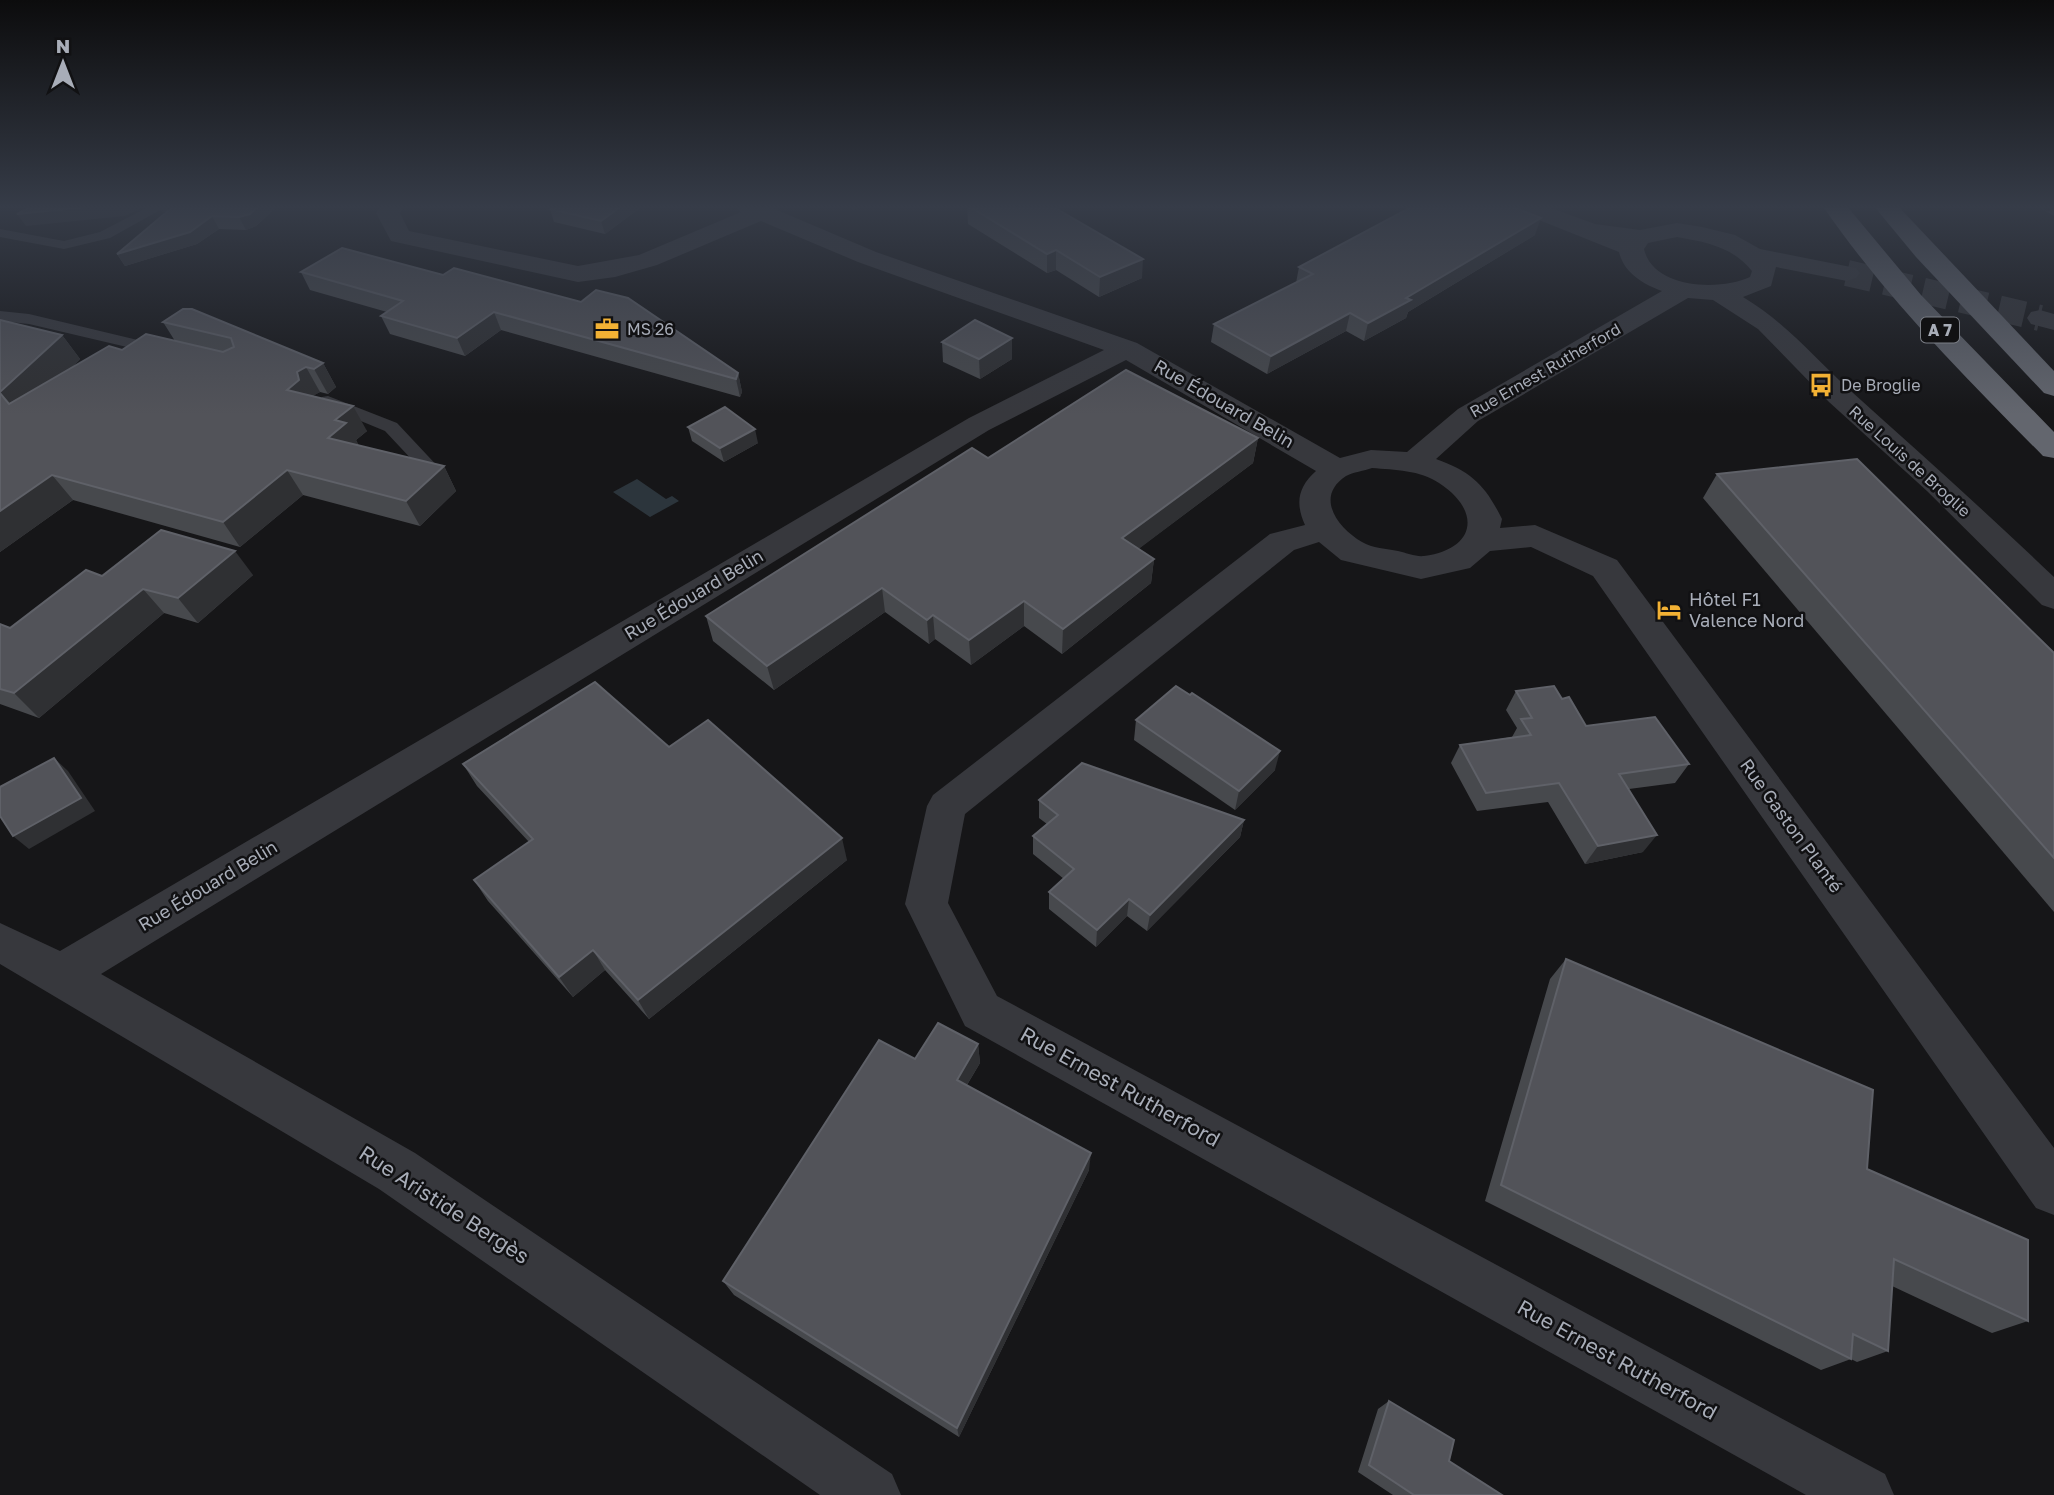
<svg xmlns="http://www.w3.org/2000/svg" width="2054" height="1495" font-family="'Golos Text',sans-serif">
<rect width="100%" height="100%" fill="#161618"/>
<path fill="#2c353c" d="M637,479L666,499L672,496L679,501L650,517L613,492Z"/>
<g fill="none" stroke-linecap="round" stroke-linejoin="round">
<path stroke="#333438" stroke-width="26" stroke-dasharray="26 13" stroke-linecap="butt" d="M1847,273L2040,318"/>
<g fill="#37383d" fill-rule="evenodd">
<path d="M152,205H169L110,238L64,249L0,237V229L64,241L100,232Z"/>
<path d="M863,205L853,210L846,206L847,205Z"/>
<path d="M0,311L29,314L167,347L169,350L161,355L29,324L0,321Z"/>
<path d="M328,396L397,423L442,471L445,475L442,479H430L385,431L322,405L319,401L322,397Z"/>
</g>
<g fill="#37383d" fill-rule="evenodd">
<path d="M381,205H405L400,213L409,231L578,266L639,255L741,212L732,205L770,207L876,252L1137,343L1340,458L1371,450L1407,452L1458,409L1662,291C1643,284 1624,273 1619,252L1514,210L1510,205H1543L1595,224L1640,230L1677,223L1702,227L1735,235L1760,249L1856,268L1860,273L1856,278L1847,281L1776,267L1771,286L1743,297C1789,325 1813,357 1852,392C1920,453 1988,514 2054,577V609L2042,605L1927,491L1829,402L1758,329L1713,300L1688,298L1478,421L1436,459C1472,472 1485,485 1502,519L1500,528L1535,525L1617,560L2054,1148V1215L2036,1208L1593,576L1531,547L1490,551L1470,568L1421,579L1341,560L1319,542L1294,550L965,814L948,903L997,996L1885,1474L1894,1495H1806L965,1026L905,904L927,806L933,795L1270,534L1305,525C1295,503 1298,487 1316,471L1126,360L989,430L101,974L415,1153L892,1474L901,1495H820L379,1189L0,964V923L60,951L969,418L1104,350L858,262L761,221L657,265L615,277L578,282L391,241L376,213ZM1677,237C1706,242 1733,247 1752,271L1750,277C1720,291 1653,289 1644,249L1648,243ZM1372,468C1395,470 1420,470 1439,483C1482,511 1476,549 1424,556C1416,557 1407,553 1398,551C1387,549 1372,548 1362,542C1338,528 1314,497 1346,476C1353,472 1364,471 1372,468Z"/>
<path d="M2040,310L2054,314V330L2031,324L2027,318L2031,312Z"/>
</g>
<g fill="#63666e" fill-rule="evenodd">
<path d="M1822,205H1846L1921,295L2054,432V458L2043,456C1965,377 1885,297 1822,205Z"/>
<path d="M1873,205H1897L2054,371V396L2044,393L1916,257Z"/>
</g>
<g stroke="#4a4c52" stroke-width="5">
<path id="rail" d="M2041,205L2054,213"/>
</g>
<use href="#rail" stroke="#111113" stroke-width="3.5" stroke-dasharray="10" stroke-linecap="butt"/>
</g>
<g fill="#47494d">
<path d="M159,205H279L256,226L246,230L219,229L197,244L125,266L117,254L168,211L163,212Z"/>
<path d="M556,205H644L605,234L554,222L550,209Z"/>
<path d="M967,205L1142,278L1099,297L1056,270L1047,273L968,224Z"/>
<path d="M1535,235L1408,312L1406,318L1364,341L1346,331L1267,374L1211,342L1214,324L1296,283L1299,267Z"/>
<path d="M342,248L738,373L742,392L740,397L501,330L465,356L390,334L381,316L387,312L310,290L301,272Z"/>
<path d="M183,309L323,363L336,387L328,394L320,392L312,396L367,431L356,440L359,446L444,466L456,491L420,526L303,495L240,547L73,500L0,552V320L62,335L80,359L70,369L175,341L163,322Z"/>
<path d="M1012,338V359L980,379L943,362L942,342Z"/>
<path d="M688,427L758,443L724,462L692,441Z"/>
<path d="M1258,438L1253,463L1138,549L1154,559L1151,583L1062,654L1024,626L971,665L935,639L929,644L885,612L774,690L713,641L706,616L988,458Z"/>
<path d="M1717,474L2054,653V912L1703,498Z"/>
<path d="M253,575L198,623L164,613L39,718L0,704V624L10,628L102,576Z"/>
<path d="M1516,691L1562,699L1586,726L1689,764L1675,783L1629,789L1643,852L1585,864L1548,802L1477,811L1451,763L1460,745L1512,737L1517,728L1506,710Z"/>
<path d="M1136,720L1275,770L1235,810L1134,740Z"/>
<path d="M669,747L847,860L649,1019L605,970L573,997L488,901L474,880L529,842L477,786L463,764Z"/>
<path d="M1039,800L1244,820L1240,837L1147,931L1127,916L1096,947L1049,909V892L1064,879L1033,854V836L1047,824L1039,818Z"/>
<path d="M1566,959L1867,1169L2028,1321L1992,1333L1892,1286L1888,1351L1857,1362L1851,1359L1821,1370L1485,1201L1550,979Z"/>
<path d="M978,1044L980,1063L967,1085L1089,1170L959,1437L734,1295L723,1281L915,1059Z"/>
<path d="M1389,1401L1449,1461L1502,1495H1393L1358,1472L1378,1409Z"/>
</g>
<g fill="#2f3033">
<path d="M106,205H147L125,216L26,226L17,214Z"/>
<path d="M159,205H191L192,208L163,212Z"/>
<path d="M260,205H279L256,226L246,230L239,217Z"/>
<path d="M623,205H644L605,234L601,221Z"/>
<path d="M212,216L219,229L197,244L125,266L117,254Z"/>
<path d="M1541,218L1535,235L1408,312L1406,318L1364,341L1368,323L1406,298Z"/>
<path d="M1056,250V270L1047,273V254Z"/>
<path d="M1143,259L1142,278L1099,297L1100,277Z"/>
<path d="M494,312L501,330L465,356L457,338Z"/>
<path d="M1350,313L1346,331L1267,374L1271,356Z"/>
<path d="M62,335L80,359L19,417L0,392Z"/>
<path d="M1012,338V359L980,379L979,359Z"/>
<path d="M323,363L336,387L328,394L314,369Z"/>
<path d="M306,367L320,392L311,397L287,390L297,372Z"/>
<path d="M738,373L742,392L740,397L736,379Z"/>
<path d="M353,406L367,431L356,440L360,448L328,438L335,420Z"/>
<path d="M755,429L758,443L724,462L720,448Z"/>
<path d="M1258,438L1253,463L1120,563L1122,538Z"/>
<path d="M444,466L456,491L420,526L406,501Z"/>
<path d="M287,470L303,495L240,547L223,522Z"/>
<path d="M52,475L73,500L0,552V511Z"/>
<path d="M235,551L253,575L198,623L178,598Z"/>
<path d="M1154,559L1151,583L1062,654L1063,629Z"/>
<path d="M882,588L885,612L774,690L767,666Z"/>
<path d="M143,589L164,613L39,718L14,693Z"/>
<path d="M1024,601V626L971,665L969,640Z"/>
<path d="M933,615L935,639L929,644L927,620Z"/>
<path d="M1280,751L1275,770L1235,810L1239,791Z"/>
<path d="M54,758L68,771L95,811L29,849L13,836Z"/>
<path d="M1244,820L1240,837L1147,931L1150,915Z"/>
<path d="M1657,835L1643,852L1585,864L1598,846Z"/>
<path d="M842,838L847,860L649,1019L638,1000Z"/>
<path d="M1129,899L1127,916L1096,947L1097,930Z"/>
<path d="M593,950L605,970L573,997L559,977Z"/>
<path d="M978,1044L980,1063L959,1098L957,1080Z"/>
<path d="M1091,1153L1089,1170L959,1437L957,1428Z"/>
</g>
<g fill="#525359" stroke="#5f6168" stroke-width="2">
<path d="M33,205H106L17,214Z"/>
<path d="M175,205H260L250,214L239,217L212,216L190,232L117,254Z"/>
<path d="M556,205H623L601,221L550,209Z"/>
<path d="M967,205H1050L1143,259L1100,277L1056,250L1047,254Z"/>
<path d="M1415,205H1508L1541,218L1406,298L1411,300L1368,323L1350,313L1271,356L1214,324L1313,274L1299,267Z"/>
<path d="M342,248L443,275L454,268L581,302L596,290L628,298L738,373L736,379L494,312L457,338L381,316L403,301L301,272Z"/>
<path d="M183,309H192L323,363L314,369L306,367L297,372L299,380L287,390L353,406L335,420L346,423L328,438L444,466L406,501L287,470L223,522L52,475L0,511V393L9,404L109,346L122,350L146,334L223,352L234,347L231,338L163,322Z"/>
<path d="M0,320L62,335L0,392Z"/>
<path d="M975,320L1012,338L979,359L942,342Z"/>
<path d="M1126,370L1258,438L1122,538L1154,559L1063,629L1024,601L969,640L933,615L927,620L882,588L767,666L706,616L972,448L988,458Z"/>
<path d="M725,407L755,429L720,448L688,427Z"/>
<path d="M1857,459L2054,653V858L1717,474Z"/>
<path d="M161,530L235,551L178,598L143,589L14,693L0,689V624L10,628L86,570L102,576Z"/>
<path d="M595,682L669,747L708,720L842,838L638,1000L593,950L559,977L474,880L533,839L463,764Z"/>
<path d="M1176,686L1190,695L1192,693L1280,751L1239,791L1136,720Z"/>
<path d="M1554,686L1562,699L1569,697L1586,726L1655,717L1689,764L1619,774L1657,835L1598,846L1559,783L1486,793L1460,745L1531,735L1521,719L1532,718L1516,691Z"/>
<path d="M54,758L81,798L13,836L0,816V787Z"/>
<path d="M1082,763L1244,820L1150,915L1129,899L1097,930L1049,892L1074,869L1033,836L1058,815L1039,800Z"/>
<path d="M1566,959L1873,1090L1867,1169L2028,1240V1321L1894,1259L1888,1351L1853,1334L1851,1359L1501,1185Z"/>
<path d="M938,1023L978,1044L957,1080L1091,1153L957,1428L723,1281L879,1040L915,1059Z"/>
<path d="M1389,1401L1454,1440L1449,1461L1502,1495H1414L1369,1465Z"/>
</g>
<linearGradient id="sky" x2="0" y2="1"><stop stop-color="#0c0c0d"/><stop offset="0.5" stop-color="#363c48"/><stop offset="1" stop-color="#363c48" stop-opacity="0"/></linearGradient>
<rect width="2054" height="414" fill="url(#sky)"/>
<defs>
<g id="office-bare" transform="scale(1.89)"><path d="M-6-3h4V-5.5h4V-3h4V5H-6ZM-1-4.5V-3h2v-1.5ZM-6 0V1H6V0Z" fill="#f2b134" stroke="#111113" stroke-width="2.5" paint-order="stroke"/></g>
<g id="bus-bare" transform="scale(1.89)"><path d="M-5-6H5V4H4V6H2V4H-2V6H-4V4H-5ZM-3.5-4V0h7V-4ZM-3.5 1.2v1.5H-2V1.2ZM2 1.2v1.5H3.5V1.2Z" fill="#f2b134" stroke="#111113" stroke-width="2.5" paint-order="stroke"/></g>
<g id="hotel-bare" transform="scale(1.89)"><path d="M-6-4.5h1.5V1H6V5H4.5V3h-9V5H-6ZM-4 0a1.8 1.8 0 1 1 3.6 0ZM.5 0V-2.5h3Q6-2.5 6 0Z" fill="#f2b134" stroke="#111113" stroke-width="2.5" paint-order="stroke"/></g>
</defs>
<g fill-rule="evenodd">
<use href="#office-bare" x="607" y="329"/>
<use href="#bus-bare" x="1821" y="385"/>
<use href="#hotel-bare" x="1669" y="610"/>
</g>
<g text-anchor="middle" stroke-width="5" stroke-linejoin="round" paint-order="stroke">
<g font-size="16" fill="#a8adb8" stroke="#111113" text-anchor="start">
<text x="627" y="335">MS 26</text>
<text x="1841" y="391">De Broglie</text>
</g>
<rect fill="#111113" stroke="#7b7e86" stroke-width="2" x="1921" y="317.5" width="38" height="25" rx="5"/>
<g font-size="16" font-weight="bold" fill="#a8adb8">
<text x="1940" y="336">A 7</text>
</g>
<g font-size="16" fill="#a8adb8" stroke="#111113">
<text transform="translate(1545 370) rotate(-30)" y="6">Rue Ernest Rutherford</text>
<text transform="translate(1910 461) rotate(42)" y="6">Rue Louis de Broglie</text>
</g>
<g font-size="18" fill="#a8adb8" stroke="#111113">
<text transform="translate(1224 404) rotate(30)" y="6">Rue Édouard Belin</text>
<text transform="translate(694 595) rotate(-31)" y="6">Rue Édouard Belin</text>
<text transform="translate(1791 826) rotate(54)" y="6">Rue Gaston Planté</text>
<text transform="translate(208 886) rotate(-31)" y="6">Rue Édouard Belin</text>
</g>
<g font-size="18" fill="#a8adb8" stroke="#111113" text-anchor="start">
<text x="1689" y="606">Hôtel F1<tspan x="1689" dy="21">Valence Nord</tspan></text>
</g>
<g font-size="21" fill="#a8adb8" stroke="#111113">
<text transform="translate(1120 1087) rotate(29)" y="7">Rue Ernest Rutherford</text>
<text transform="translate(444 1205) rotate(33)" y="7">Rue Aristide Bergès</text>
<text transform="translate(1617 1360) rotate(29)" y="7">Rue Ernest Rutherford</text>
</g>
</g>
<g transform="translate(63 63)" stroke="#111113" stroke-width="5" paint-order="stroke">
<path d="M0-5L12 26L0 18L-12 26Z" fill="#a8adb8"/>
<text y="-10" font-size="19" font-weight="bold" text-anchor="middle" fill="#a8adb8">N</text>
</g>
</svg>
